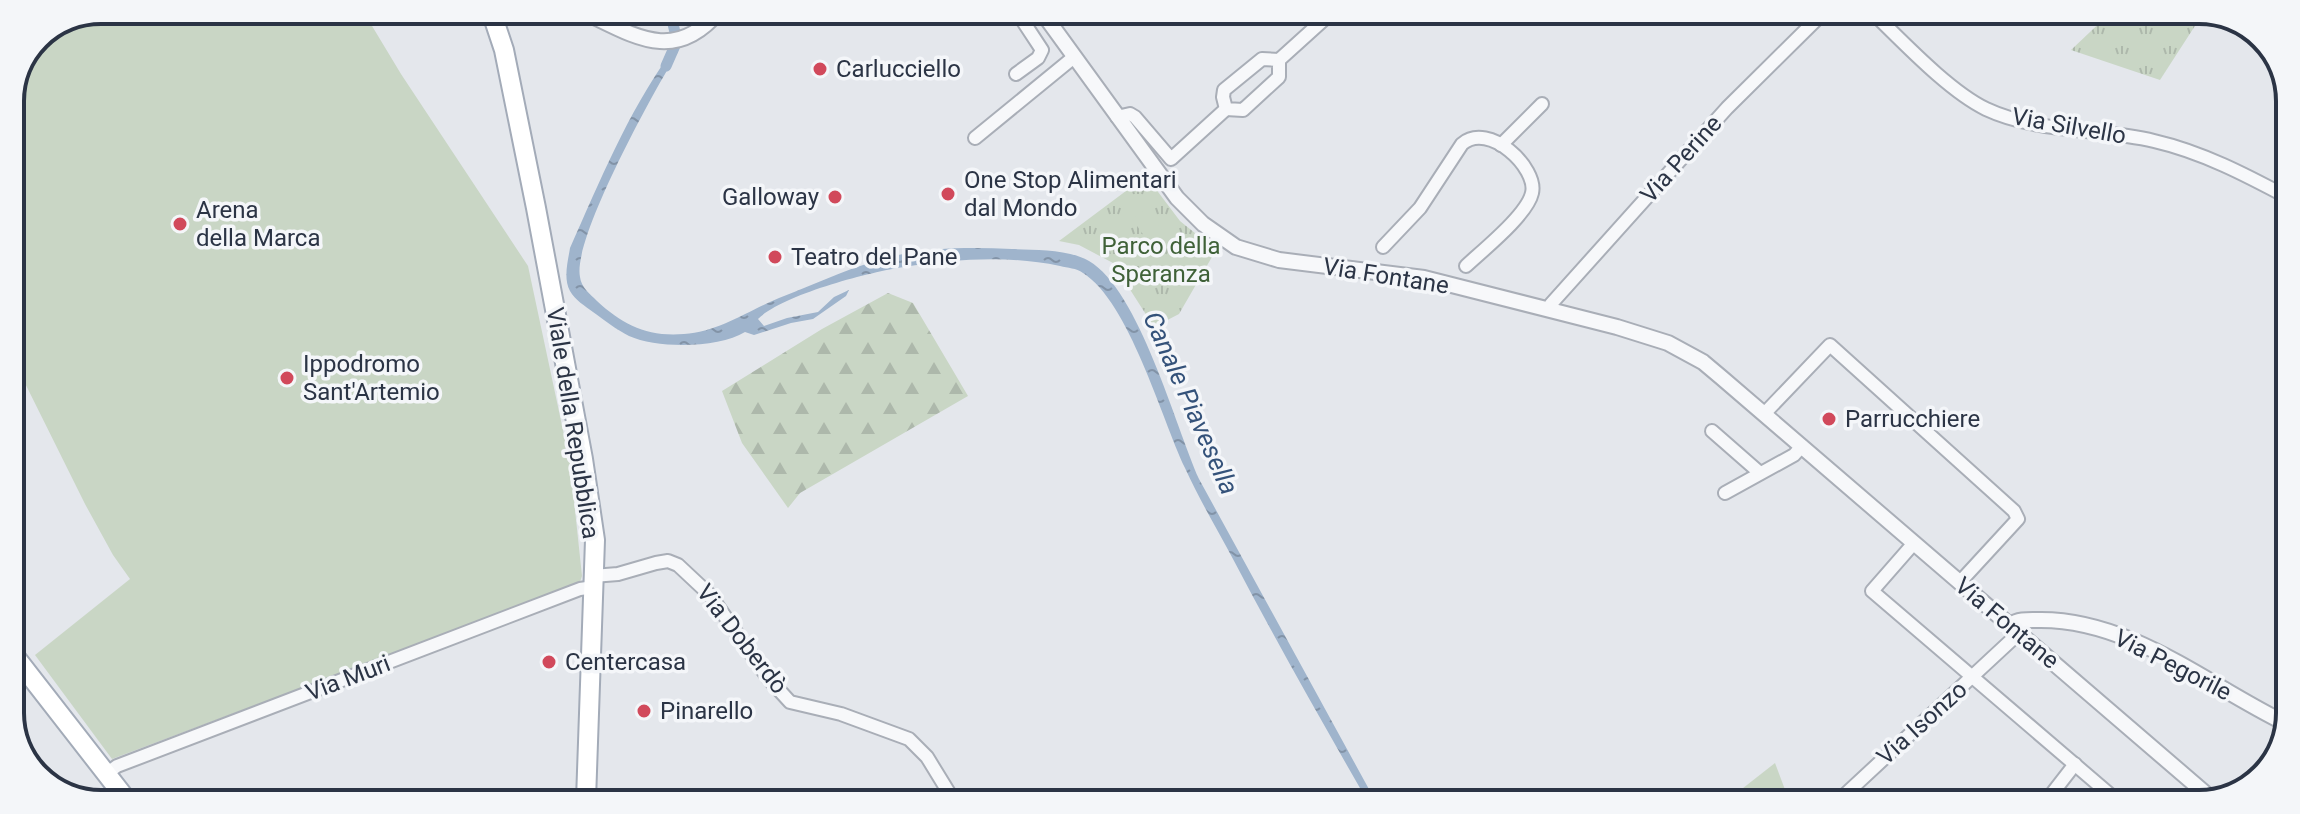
<svg xmlns="http://www.w3.org/2000/svg" width="2300" height="814" font-family="Roboto,sans-serif">
<defs>
<pattern id="grass-tufts" width="24" height="20" patternUnits="userSpaceOnUse" patternTransform="scale(2)"><rect width="24" height="20" fill="#c9d6c5"/><path d="M3 7l-1-3M5 7V3M7 7l1-3M15 17l-1-3M17 17v-4M19 17l1-3" fill="none" stroke="#adb8ab"/></pattern>
<pattern id="forest-firs" width="22" height="20" patternUnits="userSpaceOnUse" patternTransform="scale(2)"><rect width="22" height="20" fill="#c9d6c5"/><path d="M5 1l3.5 6h-7zM16 11l3.5 6h-7z" fill="#adb8ab"/></pattern>
<pattern id="water-ripples" width="26" height="14" patternUnits="userSpaceOnUse" patternTransform="scale(2)"><rect width="26" height="14" fill="#9fb4cc"/><path d="M2 4q2-2 4 0t4 0M15 11q2-2 4 0t4 0" fill="none" stroke="#8293a7"/></pattern>
</defs>
<rect width="100%" height="100%" fill="#e4e7ec"/>
<g fill="url(#grass-tufts)">
<path d="M2109,14L2202,15L2160,80L2071,50Z"/>
<path d="M1146,176L1180,221L1216,250L1179,314L1154,327L1113,263L1079,245L1059,241Z"/>
</g>
<path fill="url(#forest-firs)" d="M888,293L913,303L968,396L800,493L788,508L742,443L722,391L822,329Z"/>
<g fill="#c9d6c5">
<path d="M101,10L363,11L401,74L528,266L570,463L582,576L580,582L571,587L112,759L35,655L130,579L113,555L85,504L10,353V95L37,36Z"/>
<path d="M1146,209L1165,234L1150,244L1132,219Z"/>
<path d="M1775,763L1790,803H1724Z"/>
</g>
<path fill="url(#water-ripples)" d="M678,52C655,89 572,239 580,277C581,287 590,294 597,301C623,325 647,337 684,334C718,332 748,311 779,298C818,283 857,264 898,255C936,247 974,247 1012,249C1036,250 1068,249 1089,261C1139,290 1175,425 1199,479L1376,802H1368C1322,722 1276,641 1233,559C1217,529 1199,499 1185,468C1161,417 1129,302 1083,273C1076,268 1068,268 1060,266C1008,255 956,259 904,267C869,272 782,295 758,319L764,326L787,318L818,312L834,297L849,290L846,296L813,319L791,323L754,335L745,332C719,348 658,349 629,336C617,330 604,320 593,312C585,306 575,300 570,291C563,278 568,261 570,248C600,181 627,114 670,54Z"/>
<g fill="none" stroke-linecap="round" stroke-linejoin="round">
<path stroke="#9fb4cc" stroke-width="11" d="M666,66L677,41L670,11"/>
<g stroke="#a9aeb7" stroke-width="16">
<g id="minor">
<path d="M1874,14C1904,43 1949,91 1986,109C2037,133 2100,128 2154,141C2202,152 2246,175 2289,198"/>
<path d="M1262,59L1279,60V77L1243,110L1226,109L1223,97L1224,90Z"/>
<path d="M1279,60L1331,13"/>
<path d="M1016,74L1038,58L1042,50L1017,12"/>
<path d="M1117,117L1130,114L1135,117L1171,159L1226,109"/>
<path d="M975,138L1074,57"/>
<path d="M1501,145L1542,104"/>
<path d="M1383,247L1420,208L1462,144C1489,121 1538,168 1532,193C1527,215 1483,250 1466,266"/>
<path d="M1549,310L1551,304L1727,108L1822,14"/>
<path d="M1764,414L1830,345L2014,511L2018,519L1960,582"/>
<path d="M1712,431L1760,473"/>
<path d="M1725,493L1794,455L1802,446"/>
<path d="M1914,543L1872,591L2121,804"/>
<path d="M593,576L618,574L656,563L668,561L678,565L710,595L768,678L790,702L841,714L909,739L927,757L954,801"/>
<path d="M105,775L117,766L580,589L594,587"/>
<path d="M1836,803L2019,633"/>
<path d="M2044,804L2075,764"/>
<path d="M2178,804L2200,789"/>
</g>
</g>
<g stroke="#a9aeb7" stroke-width="18">
<g id="tertiary">
<path d="M582,11C633,35 674,65 719,11"/>
<path d="M1042,12L1177,198L1203,224L1236,247L1279,260L1424,278L1617,327L1668,343L1703,362L1722,378L2213,800"/>
<path d="M2010,625C2019,619 2029,620 2039,620C2130,619 2207,685 2285,723"/>
</g>
</g>
<g stroke="#a3abb8" stroke-width="22">
<g id="primary">
<path d="M491,11L504,50L536,208L583,459L595,540L586,800"/>
<path d="M10,650L126,799"/>
</g>
</g>
<use href="#minor" stroke="#f7f8fa" stroke-width="12"/>
<use href="#tertiary" stroke="#f7f8fa" stroke-width="14"/>
<use href="#primary" stroke="#fff" stroke-width="18"/>
</g>
<g fill="#d1495b" stroke="#f4f6f9" stroke-width="3">
<circle cx="820" cy="69" r="8"/>
<circle cx="948" cy="194" r="8"/>
<circle cx="835" cy="197" r="8"/>
<circle cx="180" cy="224" r="8"/>
<circle cx="775" cy="257" r="8"/>
<circle cx="287" cy="378" r="8"/>
<circle cx="1829" cy="419" r="8"/>
<circle cx="549" cy="662" r="8"/>
<circle cx="644" cy="711" r="8"/>
</g>
<g text-anchor="middle" stroke-width="7" stroke-linejoin="round" paint-order="stroke">
<g font-size="24" fill="#2b3445" stroke="#f4f6f9" text-anchor="start">
<text x="836" y="77">Carlucciello</text>
<text x="964" y="188">One Stop Alimentari<tspan x="964" dy="28">dal Mondo</tspan></text>
<text x="819" y="205" text-anchor="end">Galloway</text>
<text x="196" y="218">Arena<tspan x="196" dy="28">della Marca</tspan></text>
<text x="791" y="265">Teatro del Pane</text>
<text x="303" y="372">Ippodromo<tspan x="303" dy="28">Sant'Artemio</tspan></text>
<text x="1845" y="427">Parrucchiere</text>
<text x="565" y="670">Centercasa</text>
<text x="660" y="719">Pinarello</text>
</g>
<g font-size="24" fill="#2b3445" stroke="#f4f6f9">
<text transform="translate(2069 126) rotate(10)" y="8">Via Silvello</text>
<text transform="translate(1681 159) rotate(-48)" y="8">Via Perine</text>
<text transform="translate(1386 276) rotate(9)" y="8">Via Fontane</text>
<text transform="translate(573 423) rotate(81)" y="8">Viale della Repubblica</text>
<text transform="translate(2007 623) rotate(40)" y="8">Via Fontane</text>
<text transform="translate(742 639) rotate(52)" y="8">Via Doberdò</text>
<text transform="translate(2173 665) rotate(27)" y="8">Via Pegorile</text>
<text transform="translate(348 678) rotate(-21)" y="8">Via Muri</text>
<text transform="translate(1922 723) rotate(-42)" y="8">Via Isonzo</text>
</g>
<g font-size="24" fill="#3f6138" stroke="#f4f6f9">
<text x="1161" y="254">Parco della<tspan x="1161" dy="28">Speranza</tspan></text>
</g>
<g font-size="26" font-style="italic" fill="#34527a" stroke="#f4f6f9">
<text transform="translate(1191 403) rotate(66)" y="9">Canale Piavesella</text>
</g>
</g>
<path d="M0 0H2300V814H0ZM101 24H2199A77 77 0 0 1 2276 101V713A77 77 0 0 1 2199 790H101A77 77 0 0 1 24 713V101A77 77 0 0 1 101 24Z" fill="#f4f6f9" fill-rule="evenodd"/>
<path fill="none" stroke="#2b3445" stroke-width="4" d="M101 24H2199A77 77 0 0 1 2276 101V713A77 77 0 0 1 2199 790H101A77 77 0 0 1 24 713V101A77 77 0 0 1 101 24Z"/>
</svg>
